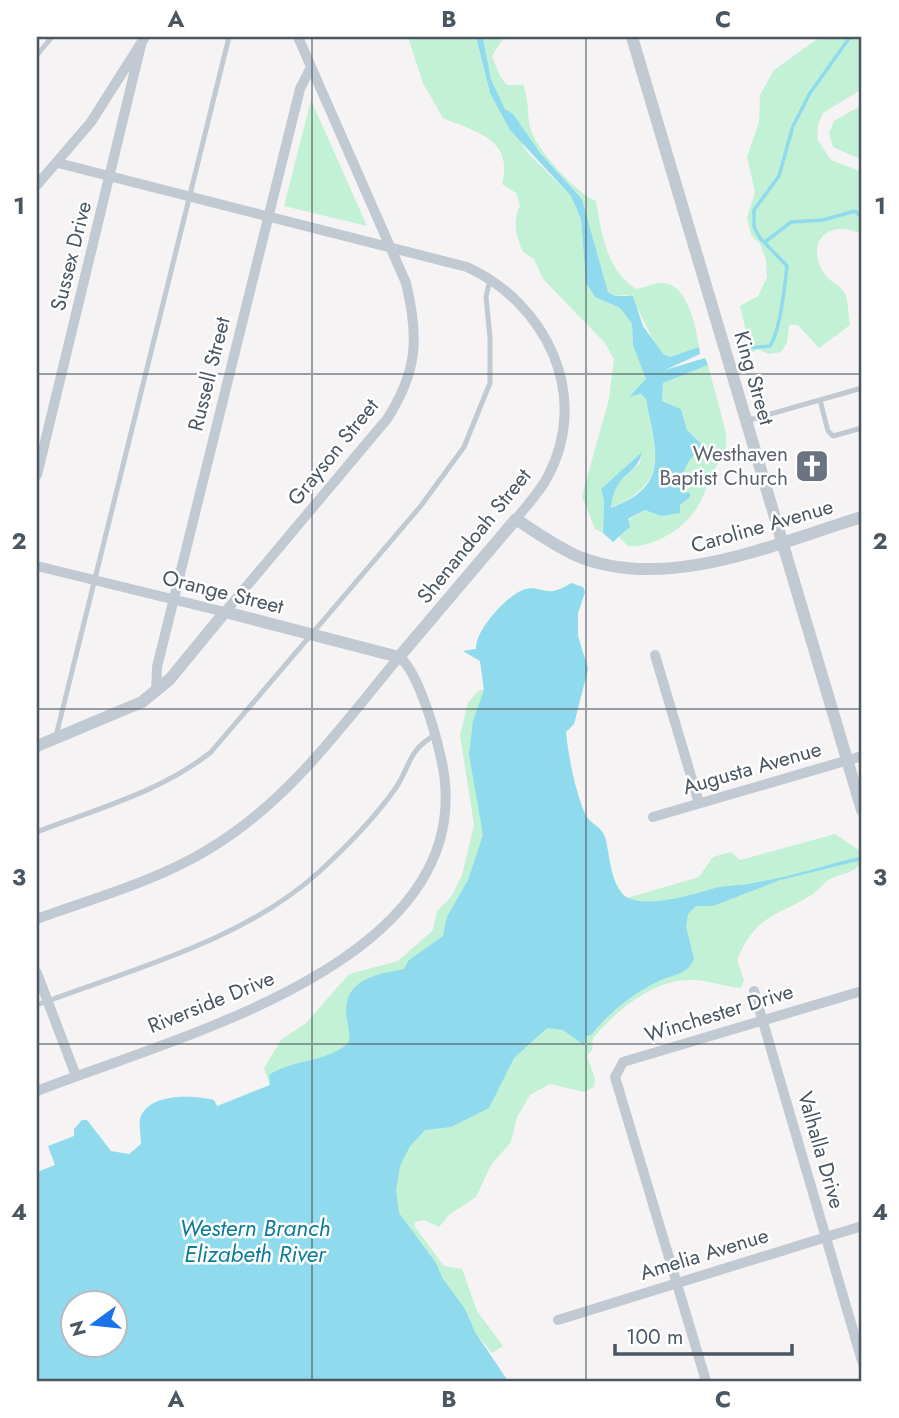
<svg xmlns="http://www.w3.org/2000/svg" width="899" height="1418" font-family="Jost,sans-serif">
<rect width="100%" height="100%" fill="#f5f3f3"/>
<g fill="#c3f1d5">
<path d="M408,37H476L490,93L528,153L571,196L581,219L586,283L595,297L620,308L632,324L633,345L647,379L630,397L641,394L646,399C655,454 671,480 611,509L614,487L640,463L641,453L601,489L604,501L603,533L595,529L582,496L609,399L614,359L605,343L543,279L534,259L523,252C516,236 512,221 520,206L516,193L502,184C514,139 476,132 443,118L423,83Z"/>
<path d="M483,37H504L492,56L500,76L507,85H523C529,99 527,113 530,128C535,148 577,194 596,201C602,235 606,269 636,289C644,288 655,282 663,283C688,284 696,328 699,347L670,357L662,354C647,334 643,310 626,295L615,296L608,292L582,199L541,154L513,115L505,109L491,79Z"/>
<path d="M820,37H862V89L823,113L818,125L817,139L831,160L862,172V234C827,218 805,243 824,273C828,281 839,284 844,292C849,301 848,315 850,325L819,348L798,325H789L787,343L781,352L768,354L758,349L751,353L740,306L758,296L767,277L766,260L760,244L751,235L747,218L755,192L747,157L759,122L760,95L774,70Z"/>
<path d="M311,100L367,226L284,206Z"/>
<path d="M862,105V160L833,147L829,133L834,121Z"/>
<path d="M708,365L726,433V453C709,471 708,493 694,512C680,531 652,548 628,546L619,537L625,532L628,520L645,510C656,515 677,509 684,499C678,482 682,469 693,456L713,455L687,430L681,409L662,401L663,383Z"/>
<path d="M571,583L583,587L585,592L578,613V636L588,669L574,724L566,732C568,758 575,789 585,813C589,824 603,826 605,838C609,858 610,882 627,898L699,877L713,857L731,852L740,860L835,834L859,850L862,861C854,874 842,873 830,879C823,883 819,890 813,894C776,917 756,914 737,960L744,980L741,988C724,987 709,980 693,980C654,978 616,1011 593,1038L592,1050L587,1056L595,1079L594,1087L584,1092L550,1084L530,1095L517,1117L511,1142L491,1165L476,1197L450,1214L439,1227L424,1220L415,1222V1227L444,1266L462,1269L477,1311L503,1346L492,1353L401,1242L377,1033L270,1085L264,1068L281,1040L306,1023L349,974L398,961L433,930L437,911L451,897L462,875L474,825L460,735L468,703L478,691L484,689L480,661L463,651L476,649C475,631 506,597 523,590C542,583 545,601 571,583Z"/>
</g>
<g fill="#90daee" fill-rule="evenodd">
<path d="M476,37L483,38L491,79L505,109L513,114L541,154L582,199L608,292L615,296H633L643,326L663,354L670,357L699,347L700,354L665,370L705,358L708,365L663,383L662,401L681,409L687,430L713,455L693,456C684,467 680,478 682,492L690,493V497L680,505V513L661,516L645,510L628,519L630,527L613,542L603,533L604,501L601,489L642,452C637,477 615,470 611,508C672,486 655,449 646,399L641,394L629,397L646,379L633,345L632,324L620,308L595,297L586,283L581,219L571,196L510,130L490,93Z"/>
<path d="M571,583L583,587L585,592L578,613V636L588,669L574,724L566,732C568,755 576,796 586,816C591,824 600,826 604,835C610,847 609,889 628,898C650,908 695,894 715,888C727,885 741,886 753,883C790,877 826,865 862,856V860L780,880L713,906H696L688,914L686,927L694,958C690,974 672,975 659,981C633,993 609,1013 591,1035L586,1036L584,1045L563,1030L547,1028L514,1058L489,1108L451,1127L425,1130L410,1146L400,1166L396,1191L399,1213L436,1263L443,1279L465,1309L475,1332L508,1381H37V1172L55,1165L48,1146L74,1136V1129L82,1120H87L111,1151L129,1154L141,1144C141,1136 138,1123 141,1116C151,1093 193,1095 214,1100L217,1106L270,1085L269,1075C295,1058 319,1065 348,1044C352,1033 346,1023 346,1011C346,978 379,974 404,969L409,960L443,936L447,917L468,880L483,835L469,754L473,721L484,690L480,661L463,651L476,649C475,631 505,597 523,590C542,583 544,601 571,583ZM74,1302H116V1344H74Z"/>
</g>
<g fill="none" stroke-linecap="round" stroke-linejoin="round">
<g stroke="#90daee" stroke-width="3.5">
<path d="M765,242L791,222L823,220L855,211L862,218"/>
<path d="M749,348L770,346C780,331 785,286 787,266L760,238L754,227V210L779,176L793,126L810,93L850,37"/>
</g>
<g stroke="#c1cad2" stroke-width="5">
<path d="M37,55L52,37"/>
<path d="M820,400L828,431L833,436L862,428"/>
<path d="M746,421L862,388"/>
<path d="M56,736L229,37"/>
<path d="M37,832C96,809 161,792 211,752L420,507L464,447L490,383V338L486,297L490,279"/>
<path d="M37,1005C132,969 243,941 319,872C345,848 374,819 395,789C411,766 407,751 435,735"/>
</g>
<g stroke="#c1cad2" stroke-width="10">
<path d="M58,163L467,267C546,303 591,395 548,476C540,492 527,505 516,519"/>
<path d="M37,185L91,122L145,37"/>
<path d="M37,475L141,45"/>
<path d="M37,566L225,612L387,419C418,371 419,337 406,283L298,37"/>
<path d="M655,655L699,803"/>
<path d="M156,692L157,667L300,89L311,67"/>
<path d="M653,817L862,756"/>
<path d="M37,919C94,898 157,881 209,849C288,802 341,727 399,657C417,669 435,731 440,754C492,960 176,1036 37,1091"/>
<path d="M37,973L76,1076"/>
<path d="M754,991L862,1361"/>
<path d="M558,1320L862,1226"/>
<path d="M706,1381L615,1077L623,1062L862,991"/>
</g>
<g stroke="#c1cad2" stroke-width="12">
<path d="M632,37L862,810"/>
<path d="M37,746L142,702L170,679L225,612L399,657L516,519C535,532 554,545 575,555C664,594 776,543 862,517"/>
</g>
</g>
<path fill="none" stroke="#4a5661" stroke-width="2" stroke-opacity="0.55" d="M312,37V1381M586,37V1381M37,374H862M37,709H862M37,1044H862"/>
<defs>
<g id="church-square" transform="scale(1.75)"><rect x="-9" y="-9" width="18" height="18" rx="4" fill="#6b7280" stroke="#fff"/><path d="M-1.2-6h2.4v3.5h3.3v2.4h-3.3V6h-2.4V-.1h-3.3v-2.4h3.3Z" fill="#fff"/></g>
</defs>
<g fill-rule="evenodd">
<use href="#church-square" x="812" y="466"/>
</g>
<g text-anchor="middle" stroke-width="5" stroke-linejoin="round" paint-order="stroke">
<g font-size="21" fill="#4a5661" stroke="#fff">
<text transform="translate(71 256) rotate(-76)" y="7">Sussex Drive</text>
<text transform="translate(209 374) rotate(-76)" y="7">Russell Street</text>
<text transform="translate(754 378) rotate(74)" y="7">King Street</text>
<text transform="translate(333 452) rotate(-51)" y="7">Grayson Street</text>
<text transform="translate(762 526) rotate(-16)" y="7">Caroline Avenue</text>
<text transform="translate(474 536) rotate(-51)" y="7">Shenandoah Street</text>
<text transform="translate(223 592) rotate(14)" y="7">Orange Street</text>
<text transform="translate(752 768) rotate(-16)" y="7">Augusta Avenue</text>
<text transform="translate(211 1002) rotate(-22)" y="7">Riverside Drive</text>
<text transform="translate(719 1013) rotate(-17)" y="7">Winchester Drive</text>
<text transform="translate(821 1150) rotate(74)" y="7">Valhalla Drive</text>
<text transform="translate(704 1254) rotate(-17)" y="7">Amelia Avenue</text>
</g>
<g font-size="21" fill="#5b616d" stroke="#fff" text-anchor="end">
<text x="788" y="461">Westhaven<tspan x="788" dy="24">Baptist Church</tspan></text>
</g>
<g font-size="23" font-style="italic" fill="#0c7c9b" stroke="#fff">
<text x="255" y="1236">Western Branch<tspan x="255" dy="26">Elizabeth River</tspan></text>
</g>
</g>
<rect width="899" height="1418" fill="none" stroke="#ffffff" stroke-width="77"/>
<g transform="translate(94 1324) rotate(255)"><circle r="33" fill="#ffffff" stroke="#b7bbc0" stroke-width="2"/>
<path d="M0-5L12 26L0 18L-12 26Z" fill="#1a73e8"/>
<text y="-10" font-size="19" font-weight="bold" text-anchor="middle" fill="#4a5661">N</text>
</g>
<path d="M615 1344v10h177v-10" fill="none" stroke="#4a5661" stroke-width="3.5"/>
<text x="626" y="1344" font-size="21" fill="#4a5661" stroke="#ffffff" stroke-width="5" paint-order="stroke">100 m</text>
<rect x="38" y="38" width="822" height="1342" fill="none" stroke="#4a5661" stroke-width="2.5"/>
<g font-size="23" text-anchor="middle" font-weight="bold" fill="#4a5661">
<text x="176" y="27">A</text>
<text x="449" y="27">B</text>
<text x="723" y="27">C</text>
<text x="19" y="214">1</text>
<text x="880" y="214">1</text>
<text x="19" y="549">2</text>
<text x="880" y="549">2</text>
<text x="19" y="885">3</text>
<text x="880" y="885">3</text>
<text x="19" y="1220">4</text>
<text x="880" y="1220">4</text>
<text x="176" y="1407">A</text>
<text x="449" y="1407">B</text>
<text x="723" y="1407">C</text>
</g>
</svg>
